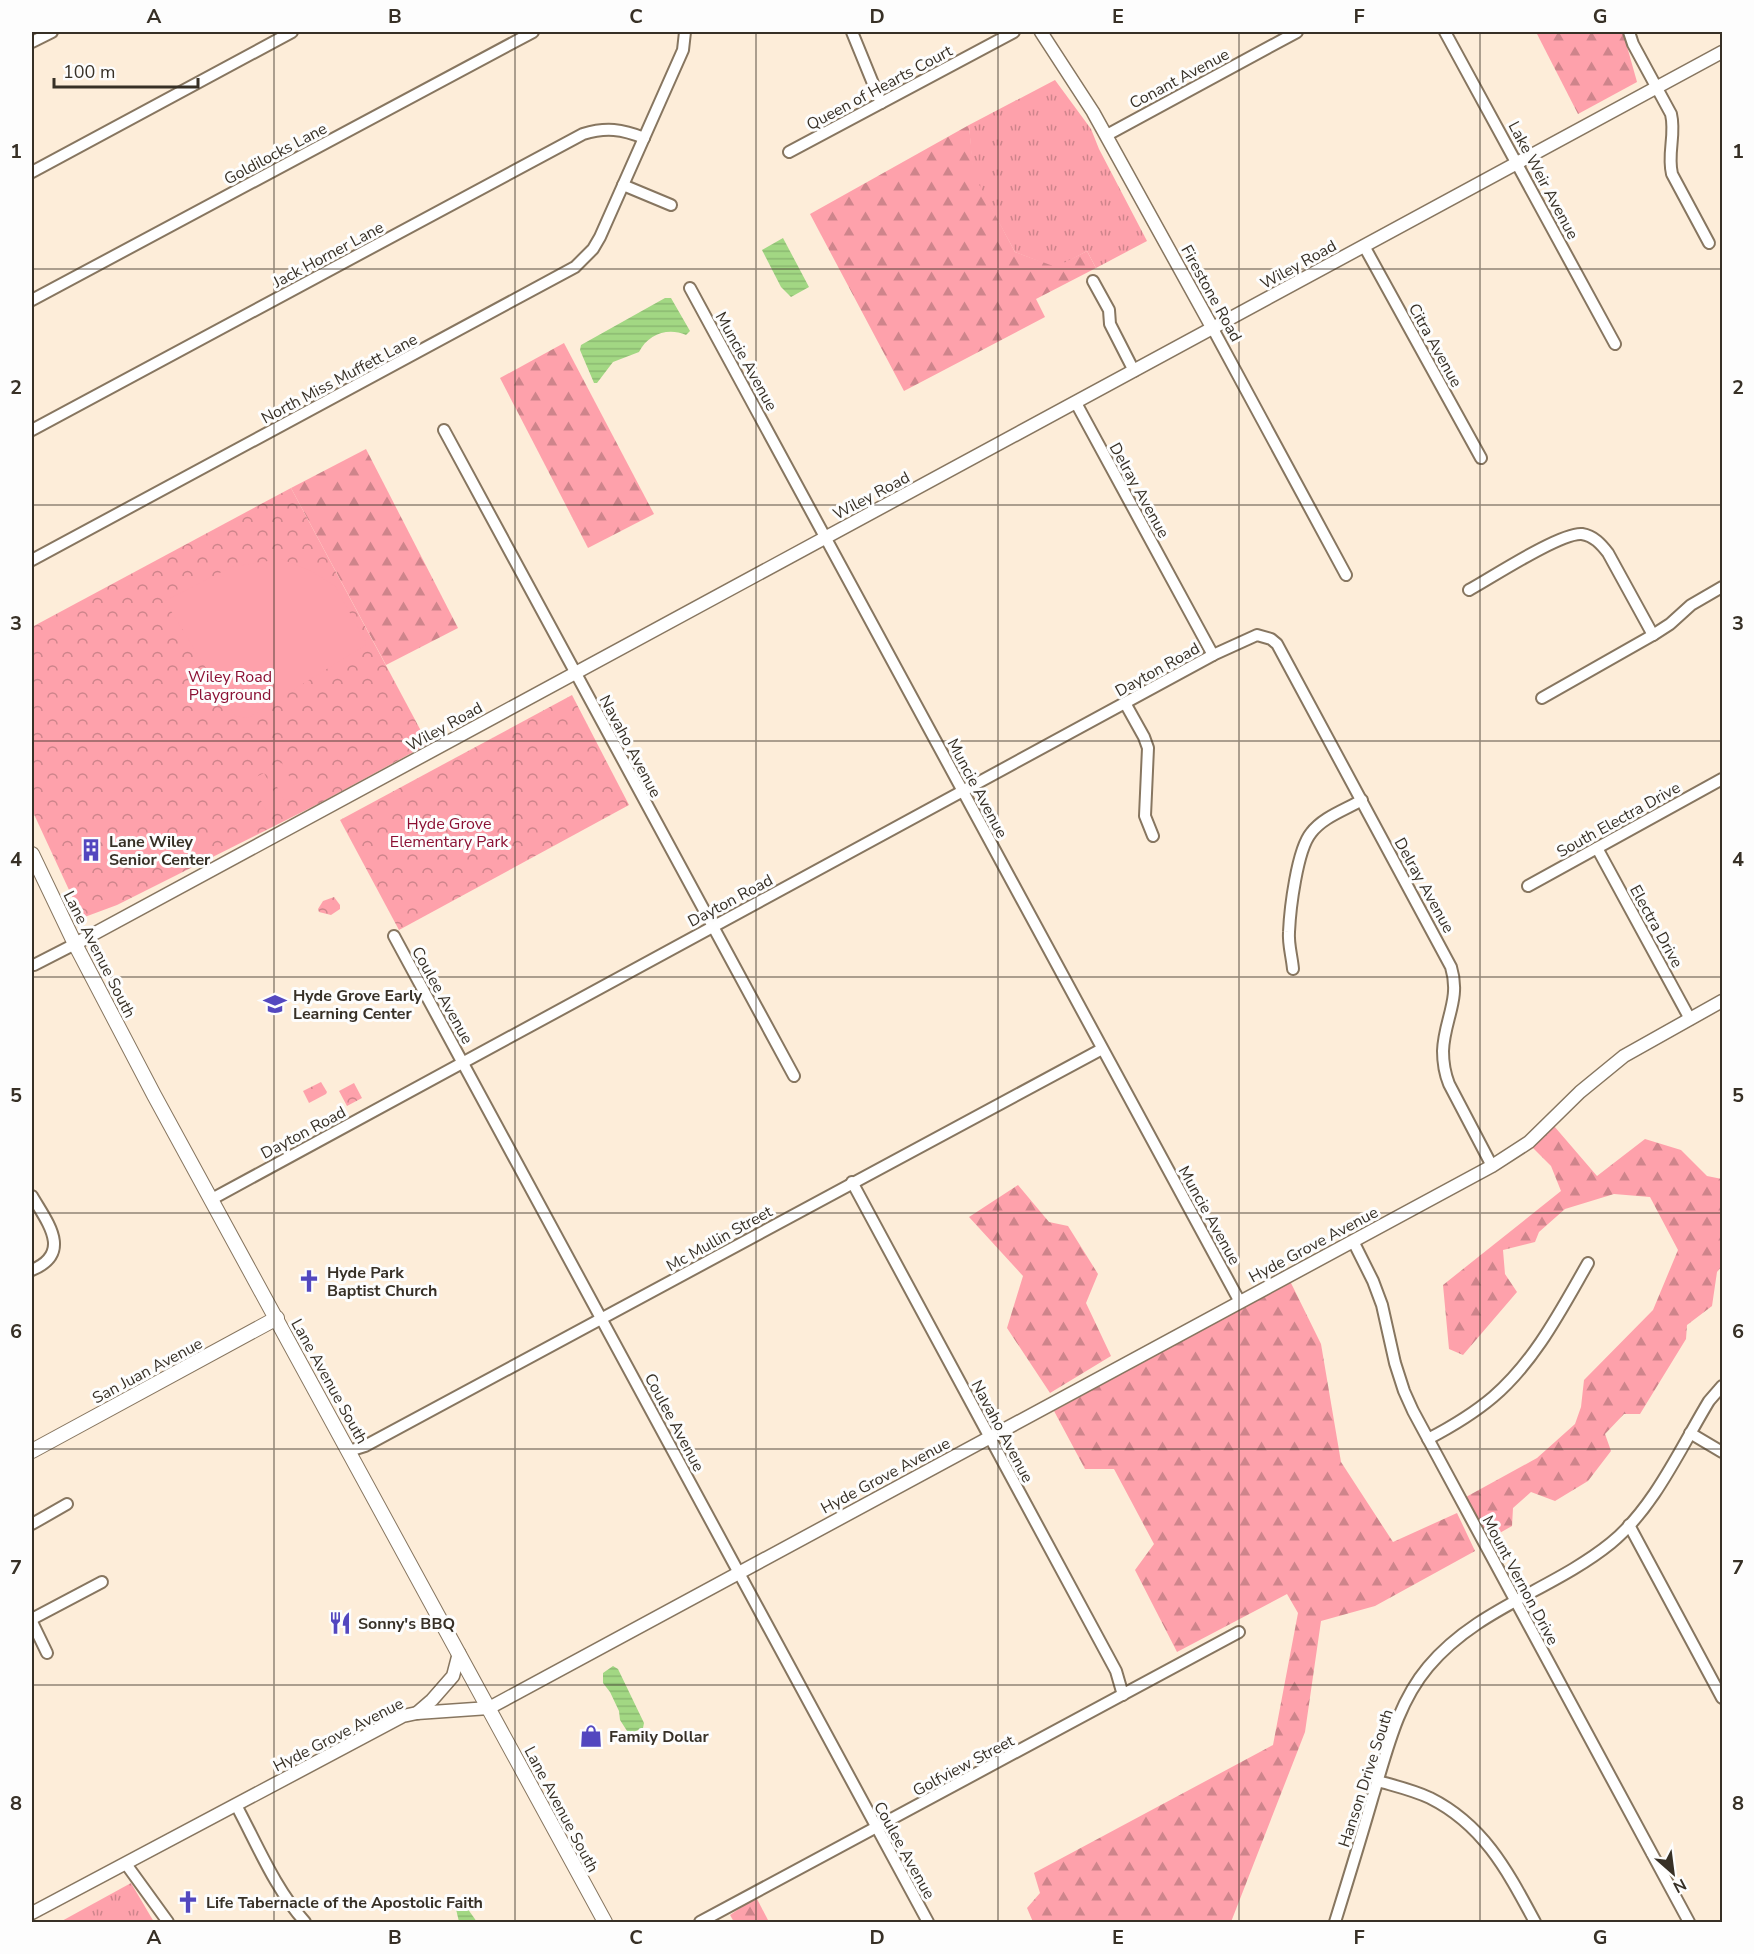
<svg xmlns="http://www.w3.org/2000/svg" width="1754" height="1954" font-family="'Nunito Sans',sans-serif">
<defs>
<pattern id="grass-tufts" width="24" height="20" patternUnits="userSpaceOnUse" patternTransform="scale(1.5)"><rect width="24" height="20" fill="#fea1ab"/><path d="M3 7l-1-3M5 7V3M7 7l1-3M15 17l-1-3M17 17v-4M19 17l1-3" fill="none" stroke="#ce848b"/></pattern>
<pattern id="forest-firs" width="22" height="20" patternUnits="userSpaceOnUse" patternTransform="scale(1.5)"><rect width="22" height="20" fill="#fea1ab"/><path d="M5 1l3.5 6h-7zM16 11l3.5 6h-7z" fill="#ce848b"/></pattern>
<pattern id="park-crowns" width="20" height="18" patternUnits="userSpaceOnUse" patternTransform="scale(1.5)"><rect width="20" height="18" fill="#fea1ab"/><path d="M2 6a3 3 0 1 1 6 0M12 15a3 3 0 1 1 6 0" fill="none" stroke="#ce848b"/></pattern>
<pattern id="water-rules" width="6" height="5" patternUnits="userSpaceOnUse" patternTransform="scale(1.5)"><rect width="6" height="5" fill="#a2d783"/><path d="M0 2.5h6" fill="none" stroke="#8cb971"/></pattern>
</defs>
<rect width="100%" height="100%" fill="#fdedd9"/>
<g fill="url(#grass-tufts)">
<path d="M1055,80L1091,129L1099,149L1147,241L1096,268L1087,251L1056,268L1015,252L973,175L969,125Z"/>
<path d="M131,1883L154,1922H60Z"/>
</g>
<g fill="url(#forest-firs)">
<path d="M1536,32H1623L1637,82L1578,114Z"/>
<path d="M969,125L974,175L1015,252L1056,267L1087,251L1096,268L1036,299L1045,317L904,391L810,214Z"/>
<path d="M564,343L654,514L588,548L500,378Z"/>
<path d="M366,449L458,628L386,665L291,488Z"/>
<path d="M1554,1126L1597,1176L1645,1139L1681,1150L1707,1176L1722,1179V1266L1717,1272L1712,1306L1687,1325L1686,1339L1640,1414H1624L1605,1434L1611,1451L1588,1481L1555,1501L1531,1492L1513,1508L1512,1526L1489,1539L1466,1497L1537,1458L1575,1424L1581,1407L1584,1380L1653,1310L1678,1250L1650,1197L1614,1194L1565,1209L1539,1232L1535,1242L1503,1250L1505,1274L1517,1292L1463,1355L1449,1349L1443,1285L1561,1191L1551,1166L1532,1147Z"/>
<path d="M1018,1185L1049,1222L1068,1226L1098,1274L1086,1303L1111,1356L1050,1393L1007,1328L1023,1276L969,1217Z"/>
<path d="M1290,1281L1321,1344L1341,1462L1393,1542L1457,1513L1475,1551L1375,1606L1321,1621L1305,1732L1231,1922H1033L1027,1908L1040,1893L1034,1873L1273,1745L1298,1613L1287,1594L1177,1652L1135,1570L1154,1544L1114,1469H1085L1054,1411Z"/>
<path d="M756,1897L769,1922H734L730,1915Z"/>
</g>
<g fill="url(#park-crowns)">
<path d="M291,488L428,744L318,804L117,905L82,918L32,810V627Z"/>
<path d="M572,695L629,805L399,930L340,820Z"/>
<path d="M334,897L340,905V909L331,915L319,912L318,909L323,901Z"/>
<path d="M321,1082L327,1092L326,1094L309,1103L303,1091Z"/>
<path d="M354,1083L362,1098L347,1106L339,1091Z"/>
</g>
<g fill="#fea1ab">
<path d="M281,559L311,571L335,586L367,644L248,718L235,716L165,601L231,567Z"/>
<path d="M282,763L298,793L284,800L268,770Z"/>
<path d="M264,773L280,803L266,810L250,780Z"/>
</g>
<g fill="url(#water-rules)">
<path d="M783,238L809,287L791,297L781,287L762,250Z"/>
<path d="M665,298H671L690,331L686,335C668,327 648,334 639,352L613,362L597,383H594L580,350L581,345Z"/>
<path d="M613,1666L618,1669L644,1723L643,1728L629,1734L620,1720L619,1711L610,1692L603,1683V1673Z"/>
<path d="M460,1905H465L477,1922H459L456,1909Z"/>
</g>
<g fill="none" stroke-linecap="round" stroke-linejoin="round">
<g stroke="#877660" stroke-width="14">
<g id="minor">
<path d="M852,32L881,103"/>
<path d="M1445,32L1615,344"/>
<path d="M1629,32L1633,44L1671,114C1676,135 1667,153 1672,174L1709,243"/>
<path d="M32,42L52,32"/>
<path d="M1107,135L1297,32"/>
<path d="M789,152L1014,32"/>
<path d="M32,172L292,32"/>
<path d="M623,185L671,205"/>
<path d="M1364,246L1481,458"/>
<path d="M1093,281L1109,310L1110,324L1134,371"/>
<path d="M690,288L1240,1302"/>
<path d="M32,300L533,32"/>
<path d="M1213,329L1346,575"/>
<path d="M1076,403L1213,655"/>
<path d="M32,430L583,134C606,127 622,129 644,138"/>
<path d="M444,430L794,1076"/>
<path d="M32,560L575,267L593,249L600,237L683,50L685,32"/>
<path d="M1469,590C1491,578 1561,532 1582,534C1594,536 1601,544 1608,553L1653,635"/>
<path d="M1542,698L1653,635L1670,624L1691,605L1722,587"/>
<path d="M1125,703L1144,737L1148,748L1145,816L1153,836"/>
<path d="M1597,848L1690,1019"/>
<path d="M1528,886L1722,779"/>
<path d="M394,936L928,1922"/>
<path d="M34,965L75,944"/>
<path d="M1293,969C1292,957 1288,944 1289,932C1290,909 1297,850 1311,833C1323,817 1345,810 1362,800"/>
<path d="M852,1182L1116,1671L1123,1695"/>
<path d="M32,1196C47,1222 73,1253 32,1270"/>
<path d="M212,1199L1213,655L1257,635L1271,639L1277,644L1451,967C1461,999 1444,1020 1443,1051C1443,1062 1445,1074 1449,1084L1492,1166"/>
<path d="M1353,1241L1373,1281L1382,1305L1395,1363L1404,1391L1413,1411L1689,1922"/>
<path d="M1690,1433L1722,1452"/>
<path d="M1428,1439C1451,1427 1473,1414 1493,1397C1535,1361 1561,1310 1588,1263"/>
<path d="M349,1451L365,1446L1102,1049"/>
<path d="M32,1524L67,1504"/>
<path d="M1629,1525L1722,1698"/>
<path d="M32,1619L102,1582"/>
<path d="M32,1622L47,1653"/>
<path d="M1378,1781C1395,1786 1413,1790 1430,1798C1484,1825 1508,1872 1535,1922"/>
<path d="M236,1805C257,1844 275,1889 305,1922"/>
<path d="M126,1864L168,1922"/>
<path d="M700,1922L1239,1632"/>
<path d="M1335,1922C1348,1880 1361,1838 1373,1796C1387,1751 1397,1704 1428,1667C1477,1608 1553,1590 1611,1543C1654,1508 1681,1447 1709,1401L1722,1386"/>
</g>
</g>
<g stroke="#877660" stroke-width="15">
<g id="tertiary">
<path d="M1041,32L1093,112L1213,329"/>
<path d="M75,944L1722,52"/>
<path d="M417,1713L432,1700L453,1676L459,1653"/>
<path d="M32,1913L403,1716L417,1713L489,1708L1492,1166L1529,1142L1580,1092L1624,1056L1722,1001"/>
</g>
</g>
<g stroke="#877660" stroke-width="16">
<g id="secondary">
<path d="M32,854L75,944L154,1095L605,1922"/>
<path d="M32,1451L277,1318"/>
</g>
</g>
<use href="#minor" stroke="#fff" stroke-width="10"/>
<use href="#tertiary" stroke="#fff" stroke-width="12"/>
<use href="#secondary" stroke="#fff" stroke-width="14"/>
</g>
<path fill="none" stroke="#373026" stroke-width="1.5" stroke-opacity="0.55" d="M274,32V1922M515,32V1922M756,32V1922M998,32V1922M1239,32V1922M1480,32V1922M32,269H1722M32,505H1722M32,741H1722M32,977H1722M32,1213H1722M32,1449H1722M32,1685H1722"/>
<defs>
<g id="building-bare" transform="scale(1.8)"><path d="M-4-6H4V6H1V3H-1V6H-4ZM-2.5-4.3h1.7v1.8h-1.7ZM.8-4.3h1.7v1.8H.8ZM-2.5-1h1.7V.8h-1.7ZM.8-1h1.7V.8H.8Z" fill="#5347bf" stroke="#fdfdfd" stroke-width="2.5" paint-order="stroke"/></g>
<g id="school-bare" transform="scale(1.8)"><path d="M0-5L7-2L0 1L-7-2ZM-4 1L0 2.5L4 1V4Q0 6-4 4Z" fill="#5347bf" stroke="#fdfdfd" stroke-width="2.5" paint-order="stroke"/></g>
<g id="church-bare" transform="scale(1.8)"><path d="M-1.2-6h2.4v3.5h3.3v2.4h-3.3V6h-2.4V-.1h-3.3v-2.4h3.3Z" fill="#5347bf" stroke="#fdfdfd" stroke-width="2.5" paint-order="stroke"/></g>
<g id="restaurant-bare" transform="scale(1.8)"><path d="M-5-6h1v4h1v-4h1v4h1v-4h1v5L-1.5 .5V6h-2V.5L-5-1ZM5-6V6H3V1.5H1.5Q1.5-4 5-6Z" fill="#5347bf" stroke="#fdfdfd" stroke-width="2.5" paint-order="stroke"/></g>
<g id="shop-bare" transform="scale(1.8)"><path d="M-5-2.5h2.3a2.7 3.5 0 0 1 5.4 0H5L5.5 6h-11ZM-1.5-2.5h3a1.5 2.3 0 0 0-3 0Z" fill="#5347bf" stroke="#fdfdfd" stroke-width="2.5" paint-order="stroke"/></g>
</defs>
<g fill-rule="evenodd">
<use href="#building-bare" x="91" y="850"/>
<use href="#school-bare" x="275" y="1004"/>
<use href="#church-bare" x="309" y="1281"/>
<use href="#restaurant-bare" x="340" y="1623"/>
<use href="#shop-bare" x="591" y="1736"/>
<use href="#church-bare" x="188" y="1902"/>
</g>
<g text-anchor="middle" stroke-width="6" stroke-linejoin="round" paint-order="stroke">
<g font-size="16" fill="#373026" stroke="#fdfdfd">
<text transform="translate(1179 78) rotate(-28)" y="6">Conant Avenue</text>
<text transform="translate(879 87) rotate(-28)" y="6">Queen of Hearts Court</text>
<text transform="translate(275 153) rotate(-28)" y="6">Goldilocks Lane</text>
<text transform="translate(1544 180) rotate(62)" y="6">Lake Weir Avenue</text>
<text transform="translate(328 254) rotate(-28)" y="6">Jack Horner Lane</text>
<text transform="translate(1298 264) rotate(-29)" y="6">Wiley Road</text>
<text transform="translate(1212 293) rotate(61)" y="6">Firestone Road</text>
<text transform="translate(1436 345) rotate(61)" y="6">Citra Avenue</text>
<text transform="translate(747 361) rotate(61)" y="6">Muncie Avenue</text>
<text transform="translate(339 378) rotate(-28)" y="6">North Miss Muffett Lane</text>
<text transform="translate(1140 490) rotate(61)" y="6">Delray Avenue</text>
<text transform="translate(871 495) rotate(-28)" y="6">Wiley Road</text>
<text transform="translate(1157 669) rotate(-29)" y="6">Dayton Road</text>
<text transform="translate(444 726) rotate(-29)" y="6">Wiley Road</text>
<text transform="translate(631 746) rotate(62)" y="6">Navaho Avenue</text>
<text transform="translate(978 788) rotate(62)" y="6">Muncie Avenue</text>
<text transform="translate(1618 819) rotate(-29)" y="6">South Electra Drive</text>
<text transform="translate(1425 885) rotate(61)" y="6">Delray Avenue</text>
<text transform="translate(730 900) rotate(-28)" y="6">Dayton Road</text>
<text transform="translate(1657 926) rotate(61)" y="6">Electra Drive</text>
<text transform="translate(100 954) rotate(63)" y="6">Lane Avenue South</text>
<text transform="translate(443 995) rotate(61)" y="6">Coulee Avenue</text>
<text transform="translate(303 1132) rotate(-28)" y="6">Dayton Road</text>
<text transform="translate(1210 1215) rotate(61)" y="6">Muncie Avenue</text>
<text transform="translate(719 1238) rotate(-29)" y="6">Mc Mullin Street</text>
<text transform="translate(1313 1244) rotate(-28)" y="6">Hyde Grove Avenue</text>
<text transform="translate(147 1370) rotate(-28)" y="6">San Juan Avenue</text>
<text transform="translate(330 1381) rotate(61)" y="6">Lane Avenue South</text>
<text transform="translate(675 1422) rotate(62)" y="6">Coulee Avenue</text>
<text transform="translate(1003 1431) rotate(62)" y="6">Navaho Avenue</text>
<text transform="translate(885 1475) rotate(-28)" y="6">Hyde Grove Avenue</text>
<text transform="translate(1521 1580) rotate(62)" y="6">Mount Vernon Drive</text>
<text transform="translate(338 1734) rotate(-27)" y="6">Hyde Grove Avenue</text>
<text transform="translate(963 1765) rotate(-28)" y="6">Golfview Street</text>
<text transform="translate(1365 1778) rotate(-72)" y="6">Hanson Drive South</text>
<text transform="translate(562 1809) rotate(62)" y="6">Lane Avenue South</text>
<text transform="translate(905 1850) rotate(61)" y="6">Coulee Avenue</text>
</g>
<g font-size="16" fill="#8b1033" stroke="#fdfdfd">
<text x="230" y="682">Wiley Road<tspan x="230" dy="18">Playground</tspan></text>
<text x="449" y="829">Hyde Grove<tspan x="449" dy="18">Elementary Park</tspan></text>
</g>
<g font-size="16" font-weight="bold" fill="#373026" stroke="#fdfdfd" text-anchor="start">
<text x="109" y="847">Lane Wiley<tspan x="109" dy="18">Senior Center</tspan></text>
<text x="293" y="1001">Hyde Grove Early<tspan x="293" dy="18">Learning Center</tspan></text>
<text x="327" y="1278">Hyde Park<tspan x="327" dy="18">Baptist Church</tspan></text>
<text x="358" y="1629">Sonny's BBQ</text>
<text x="609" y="1742">Family Dollar</text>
<text x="206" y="1908">Life Tabernacle of the Apostolic Faith</text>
</g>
</g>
<rect width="1754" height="1954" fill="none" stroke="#fdfdfd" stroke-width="66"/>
<g transform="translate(1673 1873) rotate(152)" stroke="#fdfdfd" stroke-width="4.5" paint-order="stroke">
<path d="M0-4.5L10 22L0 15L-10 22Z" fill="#373026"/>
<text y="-9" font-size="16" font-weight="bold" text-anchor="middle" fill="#373026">N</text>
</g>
<path d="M54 78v9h144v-9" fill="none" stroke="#373026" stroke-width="3"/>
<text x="63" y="78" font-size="18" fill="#373026" stroke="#fdfdfd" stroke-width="4.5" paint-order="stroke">100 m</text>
<rect x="33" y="33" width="1688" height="1888" fill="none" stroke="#373026" stroke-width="2"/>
<g font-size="20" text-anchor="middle" font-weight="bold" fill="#373026">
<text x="154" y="23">A</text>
<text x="395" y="23">B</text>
<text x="636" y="23">C</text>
<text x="877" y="23">D</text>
<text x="1118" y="23">E</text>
<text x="1359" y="23">F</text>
<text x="1600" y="23">G</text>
<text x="16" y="158">1</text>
<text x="1738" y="158">1</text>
<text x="16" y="394">2</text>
<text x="1738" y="394">2</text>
<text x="16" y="630">3</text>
<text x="1738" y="630">3</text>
<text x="16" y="866">4</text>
<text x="1738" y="866">4</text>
<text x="16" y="1102">5</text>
<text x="1738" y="1102">5</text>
<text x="16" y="1338">6</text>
<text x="1738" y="1338">6</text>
<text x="16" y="1574">7</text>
<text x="1738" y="1574">7</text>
<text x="16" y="1810">8</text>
<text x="1738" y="1810">8</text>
<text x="154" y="1944">A</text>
<text x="395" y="1944">B</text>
<text x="636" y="1944">C</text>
<text x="877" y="1944">D</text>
<text x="1118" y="1944">E</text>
<text x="1359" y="1944">F</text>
<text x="1600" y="1944">G</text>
</g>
</svg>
